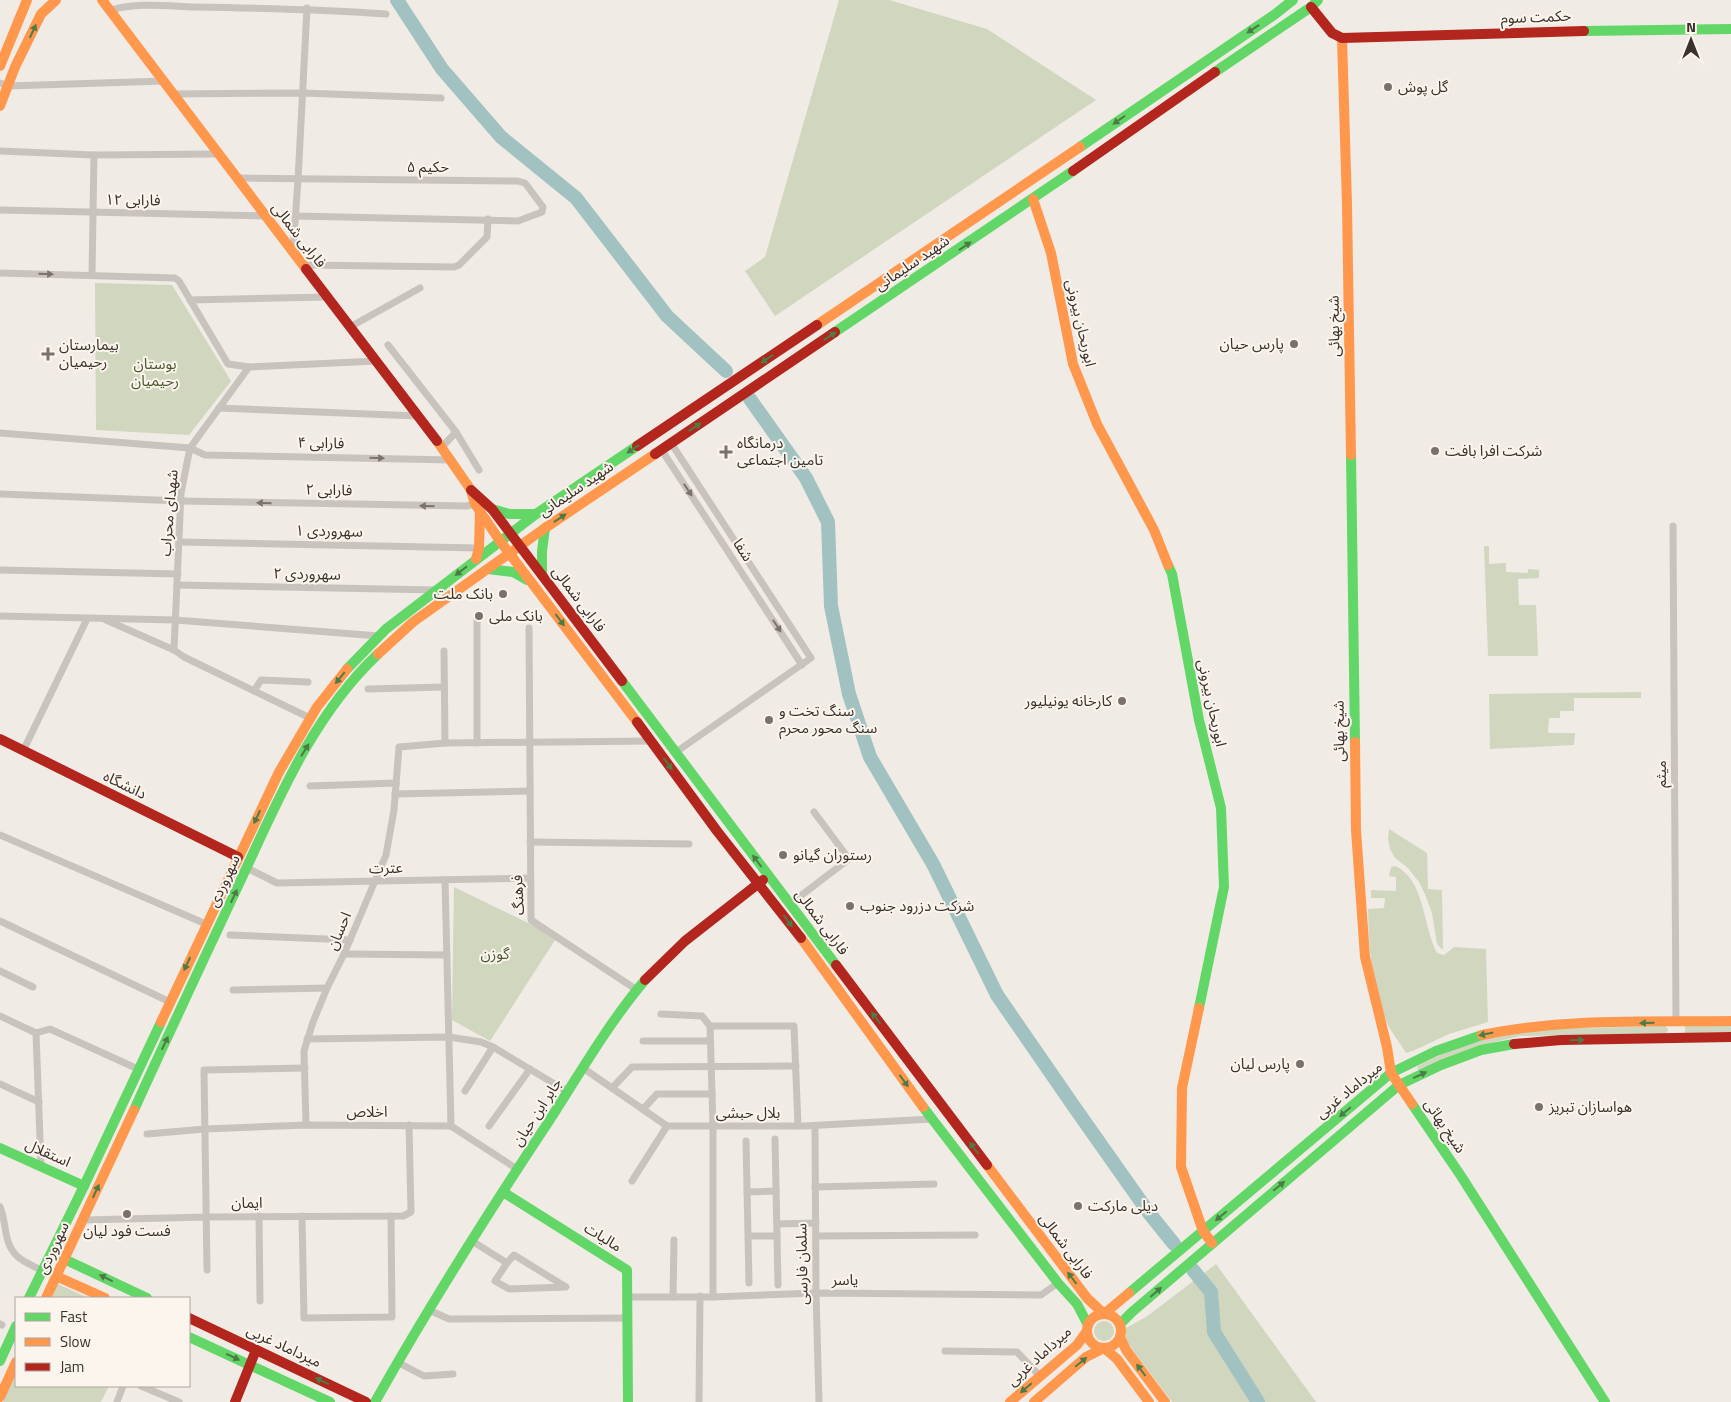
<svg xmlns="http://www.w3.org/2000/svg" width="1731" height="1402" font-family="'Titillium Web','Noto Sans Arabic',sans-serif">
<rect width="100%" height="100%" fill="#f0ebe5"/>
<g fill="#d1d6bf">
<path d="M839,0H889L987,29L1096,100L775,316L745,271L765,257Z"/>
<path d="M95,283L172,285L231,381L189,435L96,430Z"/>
<path d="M1484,546H1489V564L1506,563V572L1528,573V569L1539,570V578L1518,579L1519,605H1536L1538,656H1488Z"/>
<path d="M1641,692V698H1574V711H1560V718H1549L1548,733H1575L1574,745L1490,749L1489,694Z"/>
<path d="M1389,829L1427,853L1428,889L1442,890L1443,950L1437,944L1432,913L1425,894L1419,882L1408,868L1395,858L1390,849L1388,839Z"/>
<path d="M1395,866C1425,879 1423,927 1437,953L1444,955L1454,947L1486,949L1488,1022L1449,1034L1415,1050L1406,1053C1401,1044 1394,1036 1389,1027C1371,991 1369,948 1368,909L1384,908L1385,898H1371V890L1396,891V877L1389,876L1391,867Z"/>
<path d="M454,887L557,937L490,1041L452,1020Z"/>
<path d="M1665,1026L1668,1029L1667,1033L1663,1034L1520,1036L1495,1042L1420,1071L1417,1069L1418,1066C1448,1050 1482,1037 1516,1033C1565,1026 1616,1028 1665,1026Z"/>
<path d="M1685,1026H1731V1032L1685,1033Z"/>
<path d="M1216,1264L1316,1402H1172L1126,1341V1328L1146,1317Z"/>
<path d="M53,1282L89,1298H47Z"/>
<circle cx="1104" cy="1331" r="10"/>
<path d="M16,1371V1386H109L101,1402H3Z"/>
</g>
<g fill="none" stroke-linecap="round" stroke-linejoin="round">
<g stroke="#a1c2c1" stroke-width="14">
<path d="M397,0L442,69L501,137L576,198L667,316L726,371"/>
<path d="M750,399L806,478L828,522L831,606L849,694L870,757L933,864L997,995L1075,1108L1149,1213L1174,1244"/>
<path d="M1193,1270L1211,1292L1214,1332L1258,1402"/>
</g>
<g stroke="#c9c3be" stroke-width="7">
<path d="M111,10C137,2 167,6 194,7C259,8 322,9 386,14"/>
<path d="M0,83L8,86L164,81"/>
<path d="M173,94L302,93L441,98"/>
<path d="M0,151L94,155L219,154"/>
<path d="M237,178L518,181L525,183L543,207L542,212L518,221L296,216"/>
<path d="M0,210L265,216"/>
<path d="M293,250L298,180L307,8"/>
<path d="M304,265L454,267L459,265L487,237L488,219"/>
<path d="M0,273L175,278L179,281L228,364L249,367L377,361"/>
<path d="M92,275L94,155"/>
<path d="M190,300L327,297"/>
<path d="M350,327L420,288"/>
<path d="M388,345L456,432"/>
<path d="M219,408L418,416"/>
<path d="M0,433L190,448L205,455L452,460"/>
<path d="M671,443L811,658L676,752"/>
<path d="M442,447L456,432L479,470"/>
<path d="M661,449L802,665"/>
<path d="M0,494L181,501L467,506L475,504"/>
<path d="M1673,526L1676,1022"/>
<path d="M179,542L479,548"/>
<path d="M0,570L178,574"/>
<path d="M177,585L437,590"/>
<path d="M0,616L175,620L379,636"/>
<path d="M477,619V743"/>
<path d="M106,620L174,650L184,657L310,718"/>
<path d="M529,628L531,920L637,990"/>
<path d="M174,650L181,493L190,448L249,367"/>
<path d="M444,651L445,743"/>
<path d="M368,689L444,687"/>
<path d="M254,691L261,680L308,682"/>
<path d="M23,751L87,619"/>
<path d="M310,786L396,783"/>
<path d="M395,794L530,791"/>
<path d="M0,835L206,924"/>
<path d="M530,842L689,844"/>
<path d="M247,868L277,883L530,878"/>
<path d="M445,880L451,1126"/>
<path d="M790,904L849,859L814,812"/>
<path d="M0,921L170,1002"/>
<path d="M230,935L350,940"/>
<path d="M344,954L447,955"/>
<path d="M0,971L33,987"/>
<path d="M233,990L327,988"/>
<path d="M661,1014L702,1016L710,1026"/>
<path d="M0,1016L36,1033L50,1029L138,1069"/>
<path d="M36,1033L41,1166"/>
<path d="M307,1039L449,1037L481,1042L493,1047L568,1092"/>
<path d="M643,1041H710"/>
<path d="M583,1068L667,1126H804L932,1119"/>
<path d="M0,1084L39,1102"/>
<path d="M612,1088L632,1067L796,1066"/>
<path d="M465,1091L493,1047"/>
<path d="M643,1109L657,1094H712"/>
<path d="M306,1125L304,1051L313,1022L327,988L344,954L386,855L394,810L399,747L445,743L652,741"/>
<path d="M489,1126L530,1069"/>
<path d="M815,1126L816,1293L819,1402"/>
<path d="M147,1134L205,1129L306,1125L451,1126L517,1169"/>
<path d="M775,1139L778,1285"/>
<path d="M746,1141L749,1283"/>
<path d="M632,1181L667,1126"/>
<path d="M815,1187L934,1184"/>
<path d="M747,1192L776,1191"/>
<path d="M0,1207C7,1223 3,1243 17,1256C23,1262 34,1266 41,1270"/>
<path d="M259,1216L260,1301"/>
<path d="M302,1216L304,1318L392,1317L391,1216"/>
<path d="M82,1220L207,1217L403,1216L411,1212L409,1125"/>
<path d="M777,1224L816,1223"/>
<path d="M749,1236H777"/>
<path d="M816,1236L975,1235"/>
<path d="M472,1241L507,1263L514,1255L566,1287L509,1289L495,1281L507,1263"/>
<path d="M207,1270L204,1070L305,1068"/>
<path d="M628,1297H713L816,1293L1041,1295L1058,1283"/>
<path d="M673,1297L674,1240"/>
<path d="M713,1297V1127L710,1026H794L798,1126"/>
<path d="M429,1310L449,1319L627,1318"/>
<path d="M0,1324L2,1325"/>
<path d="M945,1351L1017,1352L1040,1376"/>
<path d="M397,1362L424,1376L453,1374"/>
<path d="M141,1386L179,1402"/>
<path d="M117,1402L123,1386"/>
<path d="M699,1402L700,1296"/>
</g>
<g stroke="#63d668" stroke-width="10">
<path d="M1584,31L1731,29"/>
<path d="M1215,72L1311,7L1318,0"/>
<path d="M1080,147L1274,15L1293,0"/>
<path d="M835,332L1073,171"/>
<path d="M1351,455L1355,742"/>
<path d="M492,509L509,514H536"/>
<path d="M1168,565L1172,574L1199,720L1221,808L1224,887L1199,1008"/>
<path d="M488,569L513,572L527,580"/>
<path d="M542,575V551L545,528"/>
<path d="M347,669L386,629L536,514L637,446"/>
<path d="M622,681L836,965"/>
<path d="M1412,1104L1461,1176L1605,1402"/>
<path d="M923,1107L1058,1283L1077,1304L1088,1325"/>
<path d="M134,1110C168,1035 203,961 238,886C276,805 311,717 378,654"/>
<path d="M0,1148L84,1186"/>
<path d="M503,1192L627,1270L628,1402"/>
<path d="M64,1259L147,1298"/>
<path d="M1129,1293L1391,1073L1436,1051L1482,1035"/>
<path d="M29,1298L84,1186L161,1022"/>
<path d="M1120,1324L1132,1312L1399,1085L1441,1065L1481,1050L1514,1044"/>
<path d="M189,1337L330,1402"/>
<path d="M0,1361L16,1326"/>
<path d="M375,1402C429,1306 488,1213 549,1121C580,1073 608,1024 645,980"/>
</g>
<g stroke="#ff974d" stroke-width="10">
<path d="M102,0L306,269"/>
<path d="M1342,38L1347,205L1351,455"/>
<path d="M0,66L27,0"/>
<path d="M0,106L15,67L41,14L56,0"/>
<path d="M1033,199L1051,253L1073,364L1097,424L1154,530L1168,565"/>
<path d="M817,325L1080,147"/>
<path d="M437,441L471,490L475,504L500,541L637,722"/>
<path d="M476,559L479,548L480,511"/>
<path d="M378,654L413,622L545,528L655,454"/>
<path d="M1355,742L1356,830L1365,957L1387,1047L1391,1073L1412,1104"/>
<path d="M801,938L923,1107"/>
<path d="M1199,1008L1182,1088L1181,1167L1203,1231L1212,1243"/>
<path d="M161,1022L279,772L317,707L347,669"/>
<path d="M1482,1035C1563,1018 1648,1022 1731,1021"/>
<path d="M987,1165L1087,1298L1104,1314L1129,1293"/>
<path d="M56,1276L105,1298"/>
<path d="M46,1298L134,1110"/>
<circle cx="1104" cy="1331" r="17"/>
<path d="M1120,1337L1126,1350L1165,1402"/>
<path d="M0,1397L16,1362"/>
<path d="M1010,1402L1077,1345L1087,1331"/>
<path d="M1034,1402L1086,1357L1104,1348L1117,1359L1149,1402"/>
</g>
<g stroke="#b3261e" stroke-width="10">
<path d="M1311,7L1332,33L1342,38L1584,31"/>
<path d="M1073,171L1215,72"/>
<path d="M306,269L437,441"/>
<path d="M637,446L817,325"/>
<path d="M655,454L835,332"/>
<path d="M471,490L492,509L622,681"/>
<path d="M637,722L717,831L801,938"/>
<path d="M0,739L238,857"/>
<path d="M836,965L987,1165"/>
<path d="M645,980L685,941L763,880"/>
<path d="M1514,1044L1561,1040L1731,1037"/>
<path d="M189,1318L366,1402"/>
<path d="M235,1402L256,1350"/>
</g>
</g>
<defs><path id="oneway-solid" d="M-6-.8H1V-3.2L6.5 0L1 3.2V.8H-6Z" transform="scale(1.25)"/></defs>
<g fill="#4d7b46">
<use href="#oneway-solid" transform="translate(1253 29) rotate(146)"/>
<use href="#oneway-solid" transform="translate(33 31) rotate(-65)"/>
<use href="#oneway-solid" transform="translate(1119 120) rotate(145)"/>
<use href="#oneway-solid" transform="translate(965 246) rotate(-34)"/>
<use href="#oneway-solid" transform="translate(830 336) rotate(-34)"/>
<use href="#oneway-solid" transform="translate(767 359) rotate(146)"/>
<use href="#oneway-solid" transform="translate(695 427) rotate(-34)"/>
<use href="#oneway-solid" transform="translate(633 449) rotate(146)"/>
<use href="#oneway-solid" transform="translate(560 518) rotate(-34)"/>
<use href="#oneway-solid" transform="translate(461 571) rotate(142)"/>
<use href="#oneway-solid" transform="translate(560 620) rotate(53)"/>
<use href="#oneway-solid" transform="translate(340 678) rotate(129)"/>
<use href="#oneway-solid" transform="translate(305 750) rotate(-58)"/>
<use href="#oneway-solid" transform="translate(668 764) rotate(54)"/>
<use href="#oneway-solid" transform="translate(257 817) rotate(115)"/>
<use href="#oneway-solid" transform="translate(757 861) rotate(-127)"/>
<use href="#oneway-solid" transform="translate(234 896) rotate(-65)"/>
<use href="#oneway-solid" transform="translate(788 921) rotate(53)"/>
<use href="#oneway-solid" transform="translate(187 964) rotate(115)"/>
<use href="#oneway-solid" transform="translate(876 1018) rotate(-127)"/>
<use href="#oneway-solid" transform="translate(1647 1023) rotate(179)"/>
<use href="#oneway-solid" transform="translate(1486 1034) rotate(168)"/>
<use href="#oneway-solid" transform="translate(1577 1040) rotate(-1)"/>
<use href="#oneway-solid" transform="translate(165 1043) rotate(-65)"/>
<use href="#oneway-solid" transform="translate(1420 1075) rotate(-25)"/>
<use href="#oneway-solid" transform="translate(904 1081) rotate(54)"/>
<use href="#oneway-solid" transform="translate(1345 1112) rotate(140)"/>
<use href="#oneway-solid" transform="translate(974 1148) rotate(-127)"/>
<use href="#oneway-solid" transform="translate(1279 1186) rotate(-40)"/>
<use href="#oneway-solid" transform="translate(96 1191) rotate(-65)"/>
<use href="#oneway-solid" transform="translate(1221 1216) rotate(140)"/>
<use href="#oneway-solid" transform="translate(106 1278) rotate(-154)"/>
<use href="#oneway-solid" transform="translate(1072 1278) rotate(-127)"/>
<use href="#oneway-solid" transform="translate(1156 1292) rotate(-41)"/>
<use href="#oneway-solid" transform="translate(233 1357) rotate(25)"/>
<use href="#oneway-solid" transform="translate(1081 1362) rotate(-39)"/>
<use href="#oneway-solid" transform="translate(1141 1370) rotate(-127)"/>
<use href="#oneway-solid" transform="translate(322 1381) rotate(-155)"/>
<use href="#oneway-solid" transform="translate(1026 1388) rotate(140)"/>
</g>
<g fill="#7b726d">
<use href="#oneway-solid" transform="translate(46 274) rotate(1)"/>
<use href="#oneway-solid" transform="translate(377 458) rotate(1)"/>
<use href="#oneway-solid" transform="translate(688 490) rotate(57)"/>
<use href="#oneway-solid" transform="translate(264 503) rotate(-179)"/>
<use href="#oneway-solid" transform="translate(427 506) rotate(-179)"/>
<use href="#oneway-solid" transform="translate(777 626) rotate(57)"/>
</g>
<g fill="#7a716c" stroke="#fbf5ee" stroke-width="2">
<circle cx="1388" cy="87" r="5"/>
<circle cx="1294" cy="344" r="5"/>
<path d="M45.5 346.5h5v5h5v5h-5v5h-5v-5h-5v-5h5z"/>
<circle cx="1435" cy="451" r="5"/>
<path d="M723.5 444.5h5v5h5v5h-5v5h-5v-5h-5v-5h5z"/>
<circle cx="503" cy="594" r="5"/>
<circle cx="479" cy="616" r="5"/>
<circle cx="1122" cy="701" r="5"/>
<circle cx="769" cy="720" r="5"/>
<circle cx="783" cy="855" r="5"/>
<circle cx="850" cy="906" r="5"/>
<circle cx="1300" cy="1064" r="5"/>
<circle cx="1539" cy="1107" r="5"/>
<circle cx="1078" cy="1206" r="5"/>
<circle cx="127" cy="1214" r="5"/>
</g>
<g text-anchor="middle" stroke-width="4" stroke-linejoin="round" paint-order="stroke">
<g font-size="15" fill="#3b302b" stroke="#fbf5ee">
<text transform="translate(1536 17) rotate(-2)" y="5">حکمت سوم</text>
<text x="428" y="172">حکیم ۵</text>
<text transform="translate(133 200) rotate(1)" y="5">فارابی ۱۲</text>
<text transform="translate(299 235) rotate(52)" y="5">فارابی شمالی</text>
<text transform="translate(912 263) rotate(-34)" y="5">شهید سلیمانی</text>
<text transform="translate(1081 323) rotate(77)" y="5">ابوریحان بیرونی</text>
<text transform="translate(1334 326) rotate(-91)" y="5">شیخ بهائی</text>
<text transform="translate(321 443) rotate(1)" y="5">فارابی ۴</text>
<text transform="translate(576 489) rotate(-34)" y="5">شهید سلیمانی</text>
<text transform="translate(329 490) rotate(1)" y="5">فارابی ۲</text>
<text transform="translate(169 513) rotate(-85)" y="5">شهدای محراب</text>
<text transform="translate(329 531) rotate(1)" y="5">سهروردی ۱</text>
<text transform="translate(743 550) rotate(57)" y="5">شفا</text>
<text transform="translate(307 574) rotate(1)" y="5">سهروردی ۲</text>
<text transform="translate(579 599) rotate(53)" y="5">فارابی شمالی</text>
<text transform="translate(1212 703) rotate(78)" y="5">ابوریحان بیرونی</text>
<text transform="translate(1339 731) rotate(-91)" y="5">شیخ بهائی</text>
<text transform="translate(1661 774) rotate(-90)" y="5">میثم</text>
<text transform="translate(125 785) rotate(26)" y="5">دانشگاه</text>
<text transform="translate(386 868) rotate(-1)" y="5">عترت</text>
<text transform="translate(224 881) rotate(-65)" y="5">سهروردی</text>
<text transform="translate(518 895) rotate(-93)" y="5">فرهنگ</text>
<text transform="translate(822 922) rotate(53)" y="5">فارابی شمالی</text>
<text transform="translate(339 931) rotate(-67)" y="5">احسان</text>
<text transform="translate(1349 1090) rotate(-39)" y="5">میرداماد غربی</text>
<text x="367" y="1117">اخلاص</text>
<text transform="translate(537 1112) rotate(-57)" y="5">جابر ابن حیان</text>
<text x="748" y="1118">بلال حبشی</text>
<text transform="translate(1445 1126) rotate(56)" y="5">شیخ بهائی</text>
<text transform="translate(48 1153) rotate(24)" y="5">استقلال</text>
<text x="247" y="1208">ایمان</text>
<text transform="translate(603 1237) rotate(32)" y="5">مالیات</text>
<text transform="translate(1066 1246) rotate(53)" y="5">فارابی شمالی</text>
<text transform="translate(53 1248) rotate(-65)" y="5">سهروردی</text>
<text transform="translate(802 1264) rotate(-91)" y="5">سلمان فارسی</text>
<text x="845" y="1285">یاسر</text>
<text transform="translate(284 1346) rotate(25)" y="5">میرداماد غربی</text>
<text transform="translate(1039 1356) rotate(-42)" y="5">میرداماد غربی</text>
</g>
<g font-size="15" fill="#3b302b" stroke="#fbf5ee" text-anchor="start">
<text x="1398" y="92">گل پوش</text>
<text x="1284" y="349" text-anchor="end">پارس حیان</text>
<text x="59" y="350">بیمارستان<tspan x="59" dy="17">رحیمیان</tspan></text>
<text x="737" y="448">درمانگاه<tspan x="737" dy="17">تامین اجتماعی</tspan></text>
<text x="1445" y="456">شرکت افرا بافت</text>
<text x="493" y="599" text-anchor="end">بانک ملت</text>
<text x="489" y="621">بانک ملی</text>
<text x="1112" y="706" text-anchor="end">کارخانه یونیلیور</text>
<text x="779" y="716">سنگ تخت و<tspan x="779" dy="17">سنگ محور محرم</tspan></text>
<text x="793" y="860">رستوران گیانو</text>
<text x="860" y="911">شرکت دزرود جنوب</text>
<text x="1290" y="1069" text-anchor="end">پارس لیان</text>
<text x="1549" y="1112">هواسازان تبریز</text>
<text x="1088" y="1211">دیلی مارکت</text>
<text x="127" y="1236" text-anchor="middle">فست فود لیان</text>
</g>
<g font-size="15" fill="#4a5a2e" stroke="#fbf5ee">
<text x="155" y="369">بوستان<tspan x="155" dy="17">رحیمیان</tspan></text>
<text x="495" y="959">گوزن</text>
</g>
</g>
<rect x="15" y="1297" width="175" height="90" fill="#fbf5ee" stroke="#aea6a0"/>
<rect x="25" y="1313" width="25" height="8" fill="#63d668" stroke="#aea6a0"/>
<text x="60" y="1322" font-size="15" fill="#3b302b">Fast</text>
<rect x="25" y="1338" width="25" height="8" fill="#ff974d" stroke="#aea6a0"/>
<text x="60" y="1347" font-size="15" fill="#3b302b">Slow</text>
<rect x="25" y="1363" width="25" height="8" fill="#b3261e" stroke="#aea6a0"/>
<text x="60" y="1372" font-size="15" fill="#3b302b">Jam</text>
<g transform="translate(1691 40)" stroke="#fbf5ee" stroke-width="4" paint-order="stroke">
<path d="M0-4L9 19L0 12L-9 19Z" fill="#3b302b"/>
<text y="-8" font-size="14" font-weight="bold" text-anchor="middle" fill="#3b302b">N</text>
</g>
</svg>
